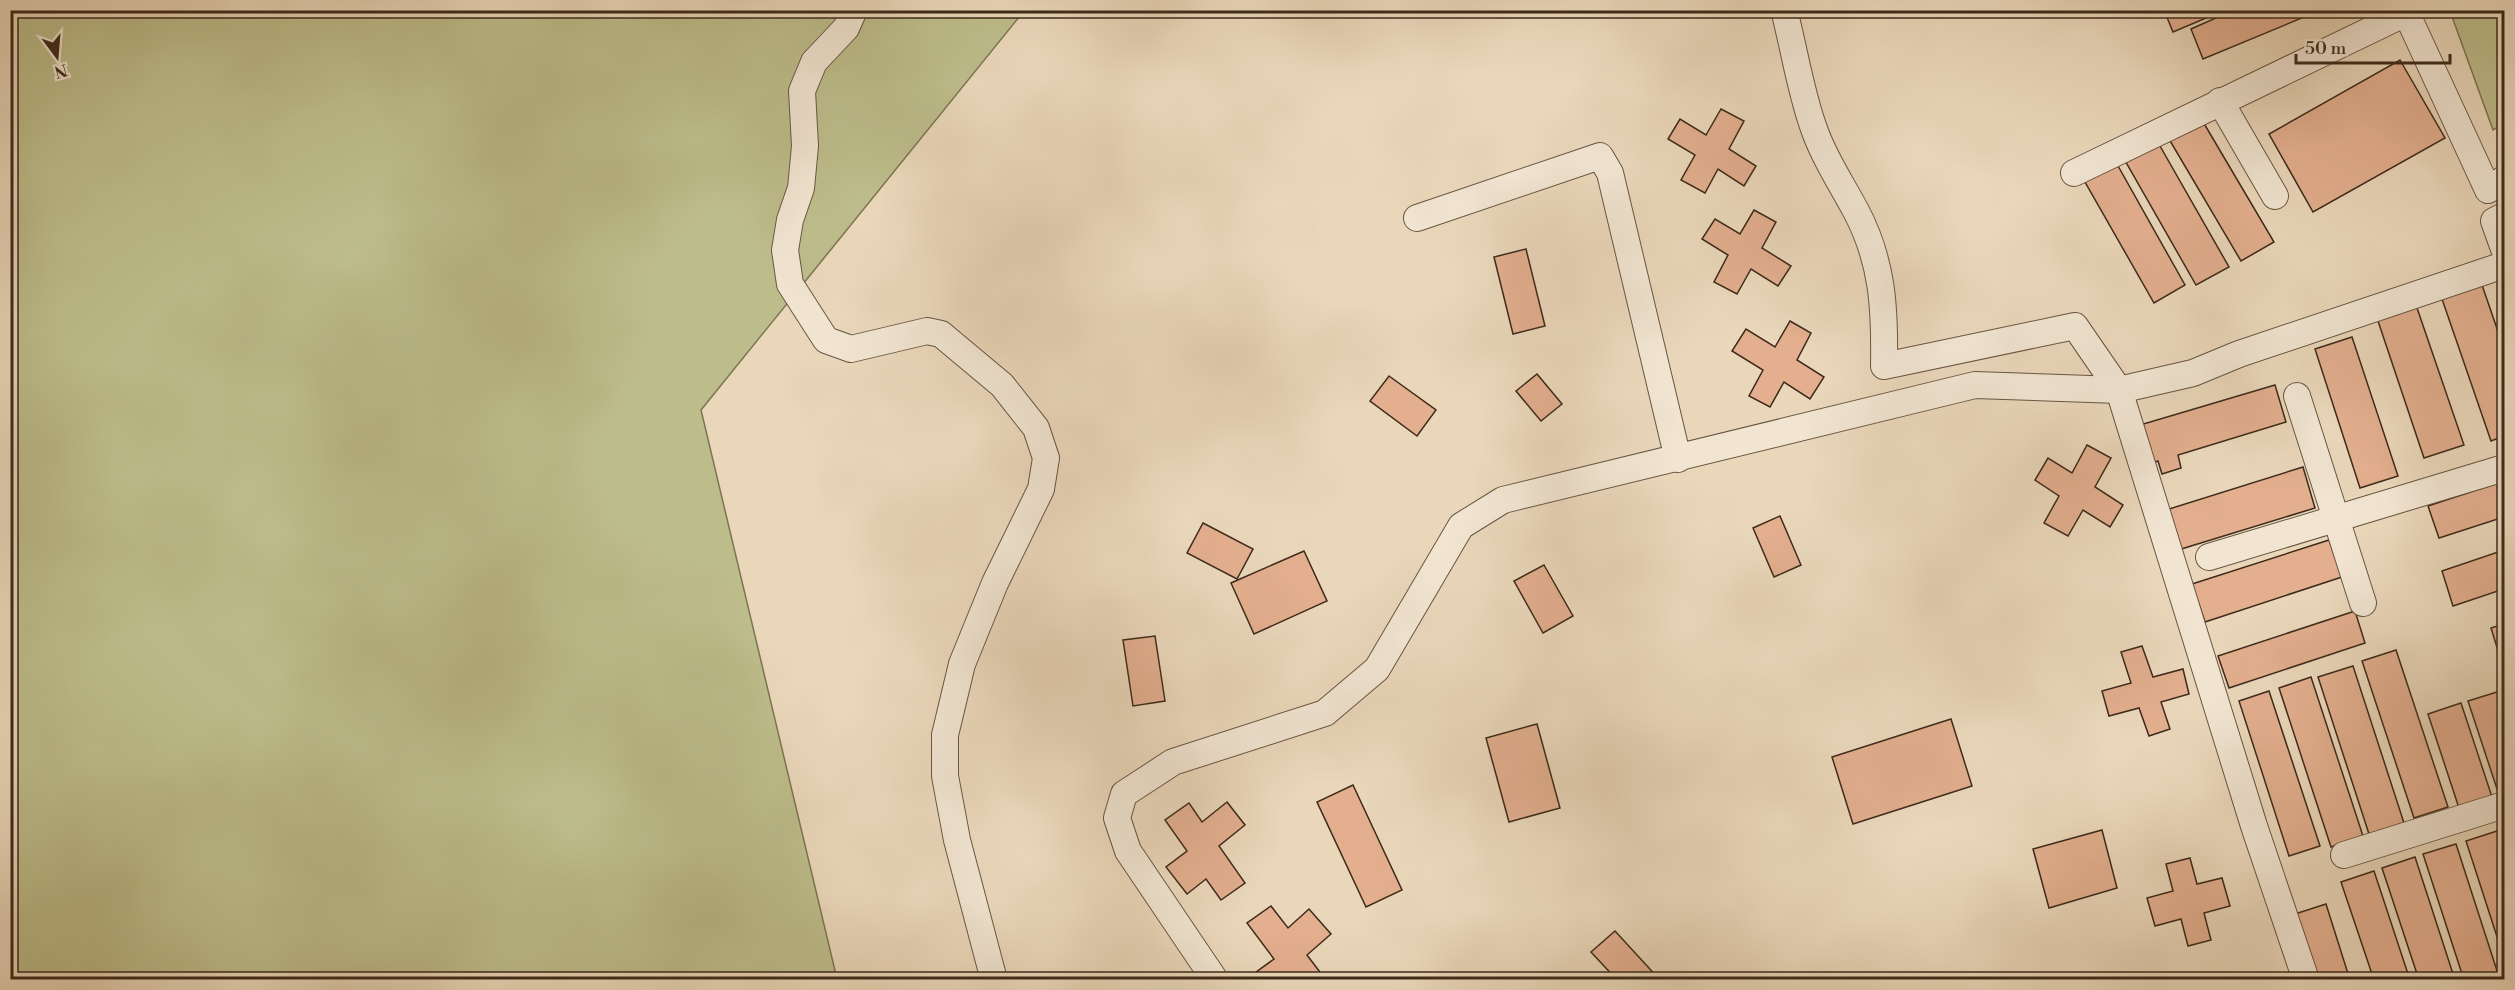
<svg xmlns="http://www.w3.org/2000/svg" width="2515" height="990" font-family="'Libre Bodoni',serif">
<rect width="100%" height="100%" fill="#ead7ba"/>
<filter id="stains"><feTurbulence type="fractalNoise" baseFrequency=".00333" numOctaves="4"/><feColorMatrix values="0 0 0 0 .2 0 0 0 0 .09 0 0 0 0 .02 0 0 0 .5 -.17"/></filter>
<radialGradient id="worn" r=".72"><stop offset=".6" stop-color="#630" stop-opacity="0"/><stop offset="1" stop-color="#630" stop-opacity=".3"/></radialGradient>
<g fill="#bdbd8b" stroke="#7c7452" stroke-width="1.5">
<path d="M10,11H1024L701,410L837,979H11Z"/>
<path d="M2450,11H2504V124L2493,130Z"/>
</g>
<g fill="#e3af8f" stroke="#3c2a1a" stroke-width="1.5">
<path d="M2164,10H2225L2173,32Z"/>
<path d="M2234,10H2321L2203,59L2191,29Z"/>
<path d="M2400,60L2445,138L2313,212L2269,134Z"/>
<path d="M1721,109L1744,121L1729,149L1756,166L1744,186L1718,169L1705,193L1681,180L1695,155L1668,139L1680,119L1706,135Z"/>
<path d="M2199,115L2274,242L2241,261L2166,134Z"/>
<path d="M2156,139L2229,267L2196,285L2123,157Z"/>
<path d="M2113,157L2185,285L2154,303L2081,175Z"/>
<path d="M1754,210L1776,222L1762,248L1791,266L1778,286L1751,269L1737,294L1714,282L1728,255L1702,239L1715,219L1740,234Z"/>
<path d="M1526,249L1545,326L1513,334L1494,257Z"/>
<path d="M2482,285L2504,349V436L2491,441L2442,299Z"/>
<path d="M2416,305L2464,445L2424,458L2377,318Z"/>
<path d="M1790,321L1811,333L1797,360L1824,377L1810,399L1784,382L1770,407L1749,396L1763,370L1732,351L1746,329L1775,347Z"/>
<path d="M2352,337L2398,476L2360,488L2315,349Z"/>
<path d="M1537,374L1562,404L1541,421L1516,391Z"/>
<path d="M1389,376L1436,410L1417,436L1370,401Z"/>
<path d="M2275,385L2286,422L2178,455L2181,468L2162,474L2158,461L2152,463L2140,425Z"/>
<path d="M2087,445L2111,458L2095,487L2123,505L2110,527L2083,510L2068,536L2044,523L2059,496L2035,480L2048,458L2072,473Z"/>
<path d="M2303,467L2315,508L2178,550L2166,510Z"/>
<path d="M2504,481V517L2439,538L2428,506Z"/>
<path d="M1780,516L1801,565L1774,577L1753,528Z"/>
<path d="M1203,523L1253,549L1237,579L1187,553Z"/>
<path d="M2329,540L2342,577L2205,622L2192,584Z"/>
<path d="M2504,550V589L2453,606L2442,571Z"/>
<path d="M1304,551L1327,601L1254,634L1231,583Z"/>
<path d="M1544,565L1573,616L1543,633L1514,581Z"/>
<path d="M2355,611L2365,643L2229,688L2218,656Z"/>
<path d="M2504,624V670L2491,628Z"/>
<path d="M1155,636L1165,701L1133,706L1123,640Z"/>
<path d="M2142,646L2153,677L2183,669L2189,694L2161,702L2170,729L2149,736L2139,708L2109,716L2102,691L2131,683L2121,652Z"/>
<path d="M2396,650L2448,807L2414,818L2362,661Z"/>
<path d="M2353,666L2404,823L2369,834L2318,677Z"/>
<path d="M2311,677L2363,836L2331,847L2279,688Z"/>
<path d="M2269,691L2320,846L2289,856L2239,701Z"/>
<path d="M2497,692L2504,714V800L2501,801L2468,701Z"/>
<path d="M2461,703L2493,800L2460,811L2428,714Z"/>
<path d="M1951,719L1972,786L1853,824L1832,757Z"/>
<path d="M1537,724L1560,808L1509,822L1486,738Z"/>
<path d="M1353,785L1402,890L1366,907L1317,802Z"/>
<path d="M1227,802L1245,825L1219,846L1245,883L1221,900L1206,879L1187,894L1166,867L1187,851L1165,820L1189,803L1202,822Z"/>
<path d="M2102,830L2117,888L2049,908L2033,849Z"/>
<path d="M2497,831L2504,855V948L2501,949L2466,841Z"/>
<path d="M2456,844L2500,980H2464L2423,854Z"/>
<path d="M2415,857L2455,980H2419L2382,868Z"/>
<path d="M2190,858L2197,884L2222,878L2230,906L2204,913L2211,940L2188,946L2181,919L2155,926L2147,898L2173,891L2166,864Z"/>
<path d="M2374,871L2410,980H2374L2341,882Z"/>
<path d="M2326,904L2350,980H2316L2295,914Z"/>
<path d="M1271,906L1288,928L1309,909L1331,934L1307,955L1326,980H1255L1252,975L1274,959L1247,923Z"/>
<path d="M1615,931L1660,980H1617L1591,952Z"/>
</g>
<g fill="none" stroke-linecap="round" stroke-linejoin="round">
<g stroke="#685542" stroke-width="28">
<g id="minor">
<path d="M854,10L846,28L814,62L802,91L805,146L801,188L790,220L785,250L790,284L826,340L851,349L927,331L941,334L1002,385L1036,428L1046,458L1041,489L995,583L962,664L945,735V776L957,840L994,980"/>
<path d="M1784,10C1794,48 1800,89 1813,126C1823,156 1841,183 1856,211C1883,262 1885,309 1884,366L2075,326L2119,390L2254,826L2306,980"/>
<path d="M2405,10L2488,190L2504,179"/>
<path d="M2220,101L2275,196"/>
<path d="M2074,173L2406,13"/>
<path d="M2504,216L2494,221L2504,249"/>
<path d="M1417,218L1600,156L1610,173L1678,459"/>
<path d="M2297,396L2363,603"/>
<path d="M2209,557L2504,468"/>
<path d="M2344,855L2504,805"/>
<path d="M1215,980L1128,851L1117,818L1124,794L1173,762L1325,713L1377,669L1461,526L1503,500L1975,385L2119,390L2193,373L2239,354L2504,265"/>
</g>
</g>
<use href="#minor" stroke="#f1e5d2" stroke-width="26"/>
</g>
<rect width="2515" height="990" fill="none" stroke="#ead7ba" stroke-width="36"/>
<rect x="12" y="12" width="2491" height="966" fill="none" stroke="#3c2a1a" stroke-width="3"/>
<rect x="18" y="18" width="2479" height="954" fill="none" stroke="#3c2a1a" stroke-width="1.5"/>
<g transform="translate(57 57) rotate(164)" stroke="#f1e5d2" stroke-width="4.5" paint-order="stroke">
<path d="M0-4.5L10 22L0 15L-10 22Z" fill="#3c2a1a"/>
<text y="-9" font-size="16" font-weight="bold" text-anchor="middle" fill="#3c2a1a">N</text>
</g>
<path d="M2296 54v9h154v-9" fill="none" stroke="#3c2a1a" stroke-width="3"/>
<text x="2305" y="54" font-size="18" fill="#3c2a1a" stroke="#f1e5d2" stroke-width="4.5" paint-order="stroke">50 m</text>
<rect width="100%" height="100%" filter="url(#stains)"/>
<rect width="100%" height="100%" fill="url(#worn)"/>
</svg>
